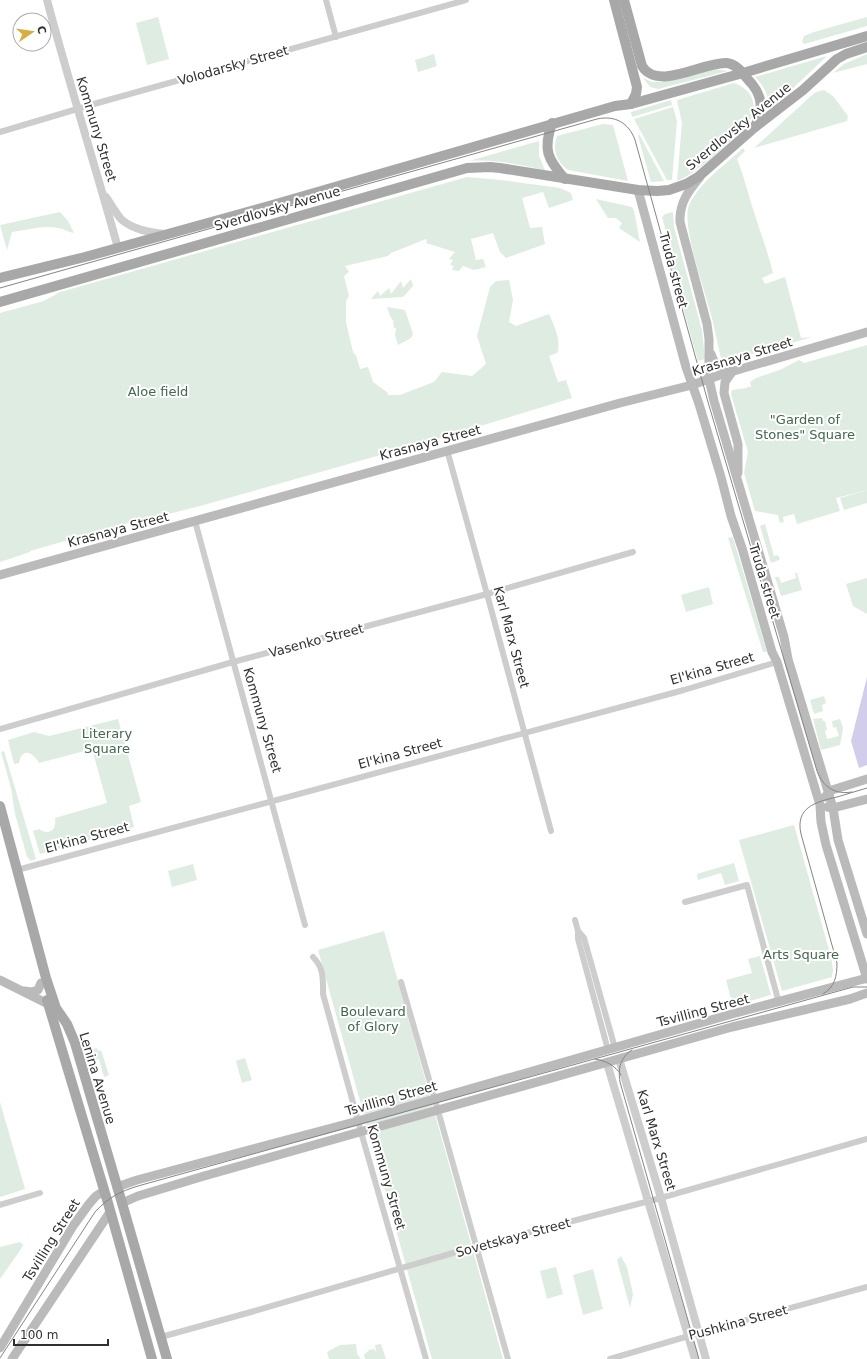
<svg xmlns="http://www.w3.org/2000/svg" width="867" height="1359" font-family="'DejaVu Sans',sans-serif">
<rect width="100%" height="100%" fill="#fff"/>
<g fill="#dfece2">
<path d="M158,17L169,59L147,65L136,23Z"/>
<path d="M867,17V26L804,44L802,41L804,36L814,32Z"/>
<path d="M434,54L437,66L418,72L415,60Z"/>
<path d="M867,54V64L833,73L844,64Z"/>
<path d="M827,56L769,111C769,96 765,87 755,77Z"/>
<path d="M714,69L728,71L658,89L650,87L643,78L652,82H662Z"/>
<path d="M734,83C749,88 758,102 752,117C747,128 708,162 696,170C690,175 684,178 677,181L682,123L677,100Z"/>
<path d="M824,90L833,96L848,116L847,121L754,148L811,96L816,92Z"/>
<path d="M671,100L672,105L632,117L631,112Z"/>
<path d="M673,107L677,121L672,180H667L634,119Z"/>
<path d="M603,124L613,125L628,181L568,170C557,162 552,150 557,136Z"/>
<path d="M639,134L664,181L651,182L638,136Z"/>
<path d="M539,141V156L545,170C520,165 495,159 469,161Z"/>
<path d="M743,148L745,151L737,159C744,176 748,194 754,212C760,232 768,252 773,273L762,278L765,284L785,277L801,338L812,337L732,360L726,361L721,358L720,354C717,342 715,330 712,318C706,294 681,226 689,205C699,183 726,164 743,148Z"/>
<path d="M467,177L501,180L560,188L571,193L573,200L549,208L543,192L522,198L530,228L542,227L545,244L506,258L500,252L493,233L471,239L476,260L483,259L486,267L474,270L463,266L459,271L452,270L454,266L450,265L453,260L449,259L455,252L426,243L427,240L426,239L391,253L388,256L345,266L349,272L344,276L349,296L346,301V322L353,352L355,355H356L360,369L368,367L373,382L388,393V395H400L434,382L442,372L472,376L486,364L477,336L490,287L496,281L509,280L513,300L509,322L516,326L549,314C554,325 562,342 557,353L549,356L558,382L566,380L572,398L444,437L200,506L153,518L152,516L30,551V552L0,562V313L44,301L60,292Z"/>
<path d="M596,199L632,207L634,211L640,242L619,228L622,223L616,218H608Z"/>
<path d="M60,212L68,221L74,233C68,232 64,229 58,228C44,225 27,230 12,232L7,250L0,225Z"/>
<path d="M673,212L674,227L702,330L705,359L698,361L667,252L671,250L662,217L665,214Z"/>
<path d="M411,279L413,286L403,297L371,299L378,291L380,296L389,288L391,294L401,281L403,288Z"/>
<path d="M387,307L405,310L413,334L411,338L398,345L395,335L396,328H394L393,323L394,322L390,316Z"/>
<path d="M867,345V490L836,498L840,511L797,524L794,514L783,517L784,522L780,523L778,515L755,511L744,473L748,452L731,394L732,390L747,388L748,386L749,387H751L750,382L756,378L782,369L799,360L804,363Z"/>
<path d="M867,490V503L844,510L840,498Z"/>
<path d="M765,524L774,556L777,555L780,558L779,560L771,563L760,526Z"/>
<path d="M732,537L734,541L767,652H763L728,538Z"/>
<path d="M795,573H797L802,590L781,596L775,577H779L781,583L796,578Z"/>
<path d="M867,578V614L853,606L846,584Z"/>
<path d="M709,587L713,604L686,612L681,595Z"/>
<path d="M824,696L826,703L822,705L823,711L814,714L810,700Z"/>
<path d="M822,718L823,721H825L827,730L825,731L827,739L839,736L836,727L833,728L832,721L840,719L843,728L840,745L821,750L813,719Z"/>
<path d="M118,719L141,802L129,806L134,827L40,854L33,831L39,829C49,836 57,830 55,818L107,803L92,749L39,763C34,753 22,746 19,763L14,764L8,740L34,732L49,736Z"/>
<path d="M4,751L36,859L31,861L27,857L15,814L11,788L1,752Z"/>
<path d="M794,825L831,957L833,970L832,977L782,991L739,840Z"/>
<path d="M734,863L739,881L725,885L721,873L698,880L697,874Z"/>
<path d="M193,864L197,880L172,887L168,871Z"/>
<path d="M384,931L503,1359H432L318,950Z"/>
<path d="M760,956L771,995L733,1006L726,980L752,973L748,959Z"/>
<path d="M97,1048L98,1051L101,1050L109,1075L104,1077L99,1059L94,1060L91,1050Z"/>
<path d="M245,1058L252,1080L242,1083L236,1061Z"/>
<path d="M0,1102L25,1189L0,1197Z"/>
<path d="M20,1242L23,1245L21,1249L0,1279V1247Z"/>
<path d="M621,1256L627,1267L633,1294L630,1308L617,1260Z"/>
<path d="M556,1267L563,1294L547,1299L540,1271Z"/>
<path d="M593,1269L603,1309L583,1315L573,1275Z"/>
<path d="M356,1344L357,1354L361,1359H329L327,1352L340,1345Z"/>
<path d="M381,1344L386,1359H365L364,1355L369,1350L373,1349L376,1351L375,1345Z"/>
</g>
<path fill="#d2cdea" d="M867,677V765L859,768L851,741Z"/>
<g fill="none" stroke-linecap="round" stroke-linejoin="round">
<g stroke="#cdcdcd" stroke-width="6">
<path d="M326,0L336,37"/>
<path d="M0,132L94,104L466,0"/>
<path d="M447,450L487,594L551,831"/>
<path d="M195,521L305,925"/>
<path d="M0,729L233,662L487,594L633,552"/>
<path d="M17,870L684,690L777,662"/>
<path d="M685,902L747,885L779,1003"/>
<path d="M575,920L578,931V939L608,1050"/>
<path d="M578,931L584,938L615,1048"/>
<path d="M313,957C324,968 323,979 323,994L363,1139L426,1359"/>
<path d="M401,982L433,1093L508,1359"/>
<path d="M0,1205L40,1193"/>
<path d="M161,1337L251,1312L477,1246L657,1199L867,1139"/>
<path d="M610,1359L699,1333L867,1287"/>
</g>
<g stroke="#cdcdcd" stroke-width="8">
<path d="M47,0C69,83 95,165 118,248"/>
<path d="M106,197C111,204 116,214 122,220C134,230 150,232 164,234"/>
<path d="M619,1059L661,1198L706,1359"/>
<path d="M607,1063L695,1359"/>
</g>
<g stroke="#bababa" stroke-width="9">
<path d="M700,177C689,190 679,203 680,222L707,324L709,339V379L714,401L784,637L788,659L833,808L838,840L867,934"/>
<path d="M638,190L686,367L699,404L721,477L731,516L742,548L772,652L777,662L820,805L821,822L826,845L867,979"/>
<path d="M711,354C715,365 719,371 731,372"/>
<path d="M732,372L725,382L724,393L738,444V473"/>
<path d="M0,575L620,403L692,385L720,375L867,332"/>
<path d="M825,797L832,790L867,779"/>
<path d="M827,807L833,808L867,799"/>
<path d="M0,980L48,1004"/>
<path d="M24,991L32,992L38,990L41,983"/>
<path d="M117,1187L137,1180L358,1121L732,1014L867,978"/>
<path d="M122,1203L138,1196L204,1176L732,1027L850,999L867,993"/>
<path d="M0,1348L73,1226L89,1204L96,1196L104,1191"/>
<path d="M12,1359L110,1212"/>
</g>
<g stroke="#a8a8a8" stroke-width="10">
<path d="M614,0L637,87L636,94L631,104"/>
<path d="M624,0L642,66C658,92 704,61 727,63C738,64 745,77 752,84C764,99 762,110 755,127"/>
<path d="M552,123C543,149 547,159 565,179"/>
<path d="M0,278L85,257L269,206L615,106L631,104L743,73L867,36"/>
<path d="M0,302L467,168L490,167L500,168L638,190L657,191L669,190L686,184L698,177L755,127L803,90L837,59L846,54L867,47"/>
<path d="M0,806L46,978L56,1008L67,1024L75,1043L122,1203L167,1359"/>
<path d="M47,1000L108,1203L152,1359"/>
</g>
<g stroke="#858585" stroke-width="1">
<path d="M0,288L597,119C615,115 629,123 635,140L708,402L817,771C823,787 835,795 852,792"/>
<path d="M823,994C835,987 837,976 837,963L801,834C795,807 816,802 837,797C847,794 857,791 867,788"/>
<path d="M632,1050C620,1057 618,1069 620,1082L699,1359"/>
<path d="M595,1059C606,1061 615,1065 621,1075"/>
<path d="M0,1358L95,1212C109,1197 119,1192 138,1186L853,987H867"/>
</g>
</g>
<g text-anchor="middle" stroke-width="4" stroke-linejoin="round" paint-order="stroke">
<g font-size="13" fill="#303030" stroke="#fff">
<text transform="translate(233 65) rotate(-16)" y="5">Volodarsky Street</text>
<text transform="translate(738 126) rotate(-39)" y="5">Sverdlovsky Avenue</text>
<text transform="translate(97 129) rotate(73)" y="5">Kommuny Street</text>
<text transform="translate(277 208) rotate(-16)" y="5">Sverdlovsky Avenue</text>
<text transform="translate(674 270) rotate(75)" y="5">Truda street</text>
<text transform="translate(742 356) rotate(-17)" y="5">Krasnaya Street</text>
<text transform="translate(430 442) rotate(-15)" y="5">Krasnaya Street</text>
<text transform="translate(118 529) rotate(-15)" y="5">Krasnaya Street</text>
<text transform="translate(765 581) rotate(73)" y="5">Truda street</text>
<text transform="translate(512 637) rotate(75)" y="5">Karl Marx Street</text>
<text transform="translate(316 640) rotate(-15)" y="5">Vasenko Street</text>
<text transform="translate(712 668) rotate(-16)" y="5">El'kina Street</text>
<text transform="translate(263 720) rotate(74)" y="5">Kommuny Street</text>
<text transform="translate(400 753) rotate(-15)" y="5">El'kina Street</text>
<text transform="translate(87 837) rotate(-15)" y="5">El'kina Street</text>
<text transform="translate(703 1010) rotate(-15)" y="5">Tsvilling Street</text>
<text transform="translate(98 1078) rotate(73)" y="5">Lenina Avenue</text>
<text transform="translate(391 1098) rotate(-16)" y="5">Tsvilling Street</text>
<text transform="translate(657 1140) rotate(73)" y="5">Karl Marx Street</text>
<text transform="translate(387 1177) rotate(74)" y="5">Kommuny Street</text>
<text transform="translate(513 1237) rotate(-15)" y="5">Sovetskaya Street</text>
<text transform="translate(51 1240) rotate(-58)" y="5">Tsvilling Street</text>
<text transform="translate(738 1322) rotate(-15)" y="5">Pushkina Street</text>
</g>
<g font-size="13" fill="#40684d" stroke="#fff">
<text x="158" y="396">Aloe field</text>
<text x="805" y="424">"Garden of<tspan x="805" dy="15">Stones" Square</tspan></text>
<text x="107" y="738">Literary<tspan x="107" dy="15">Square</tspan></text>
<text x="801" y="959">Arts Square</text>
<text x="373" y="1016">Boulevard<tspan x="373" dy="15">of Glory</tspan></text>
</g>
</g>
<g transform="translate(32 32) rotate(77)"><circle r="19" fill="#ffffff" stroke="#acacac"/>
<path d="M0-3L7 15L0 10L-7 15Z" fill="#d8ad41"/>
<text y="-6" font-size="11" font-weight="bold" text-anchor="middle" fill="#303030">С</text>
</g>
<path d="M14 1339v6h94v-6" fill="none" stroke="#303030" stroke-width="2"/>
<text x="20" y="1339" font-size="12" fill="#303030" stroke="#ffffff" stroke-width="3" paint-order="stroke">100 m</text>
</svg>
